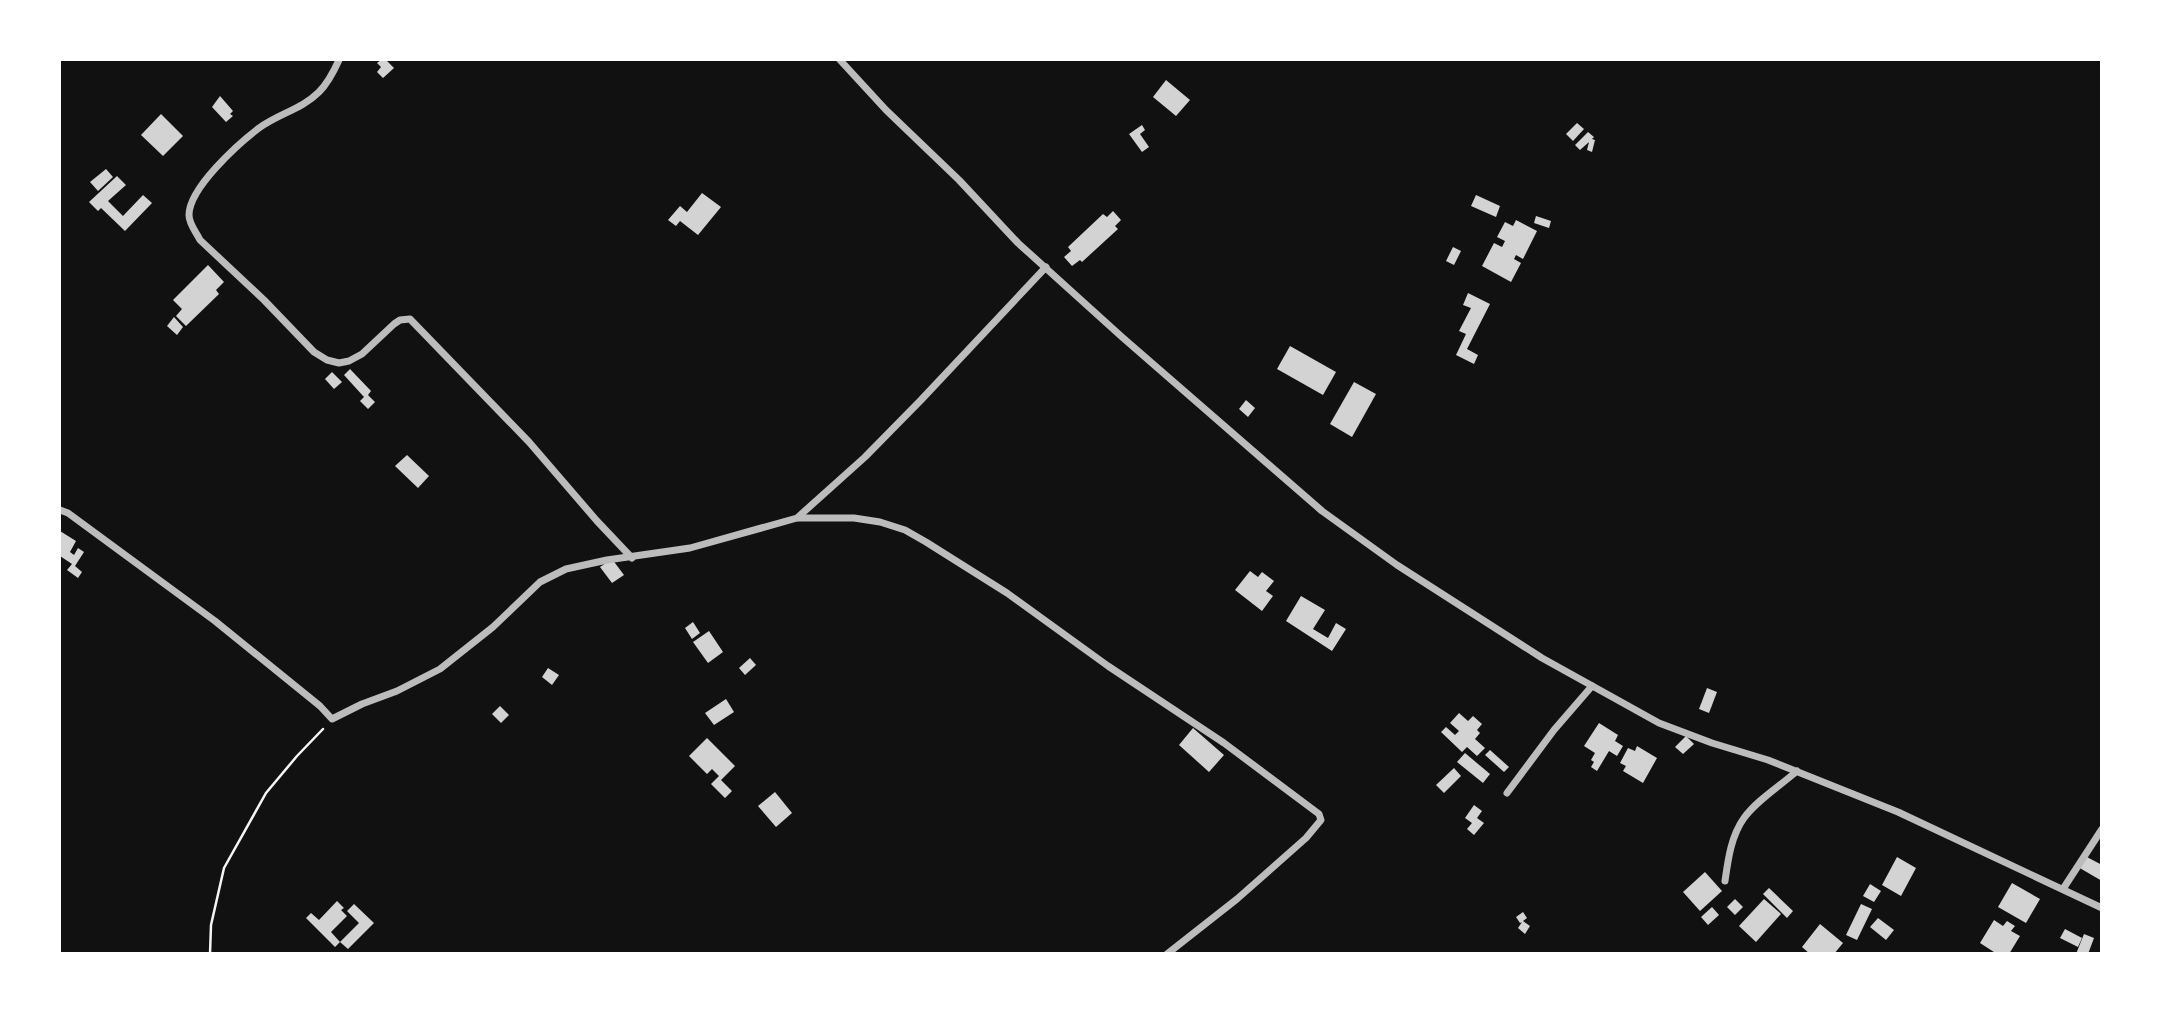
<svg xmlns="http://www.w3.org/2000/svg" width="2161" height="1013" font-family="Barlow,sans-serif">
<rect width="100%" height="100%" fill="#111"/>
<g fill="#d3d3d3">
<path d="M381,60H386L394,68L383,78L377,72L381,67L377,63Z"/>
<path d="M1166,80L1190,100L1176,116L1153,97Z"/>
<path d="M220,96L233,111L230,114L233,116L226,122L212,107Z"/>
<path d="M161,114L183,136L163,156L141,135Z"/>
<path d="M1577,123L1584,129L1573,141L1566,134Z"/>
<path d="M1142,125L1145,130L1140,134L1149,147L1142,152L1129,134Z"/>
<path d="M1588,132L1594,137L1592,139L1595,140L1592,152L1587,150L1589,142L1580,150L1575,145Z"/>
<path d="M106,169L113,177L98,191L90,182Z"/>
<path d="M117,176L126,185L108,201L123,216L143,195L152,203L125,231L101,208L98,211L89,202Z"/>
<path d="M702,193L721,207L698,235L680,221L676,226L668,220L680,206L687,212Z"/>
<path d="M1476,195L1500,206L1496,217L1471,206Z"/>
<path d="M1113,211L1121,220L1115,226L1118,229L1082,262L1080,260L1072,266L1064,257L1071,251L1068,247L1103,214L1107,217Z"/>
<path d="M1536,216L1551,221L1549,228L1534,223Z"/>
<path d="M1516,220L1537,231L1523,259L1516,255L1514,259L1521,263L1511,282L1482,266L1494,243L1502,247L1505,241L1497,237L1505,222L1513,226Z"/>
<path d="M1453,247L1461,251L1454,265L1446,261Z"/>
<path d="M208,265L224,282L216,290L219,294L186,326L176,316L182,309L173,300Z"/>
<path d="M1468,293L1490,304L1467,349L1478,355L1474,364L1456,355L1466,334L1459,331L1471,308L1463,305Z"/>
<path d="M174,317L183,327L177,335L167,326Z"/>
<path d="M1290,346L1336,372L1323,395L1277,369Z"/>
<path d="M350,369L371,391L368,395L375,402L368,409L360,401L364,397L344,375Z"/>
<path d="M332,372L342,382L334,389L325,379Z"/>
<path d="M1354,382L1376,394L1352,437L1330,424Z"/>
<path d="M1246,400L1255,408L1248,417L1239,409Z"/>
<path d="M407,455L429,476L418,488L395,466Z"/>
<path d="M60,531L76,541L70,552L74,555L78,548L84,552L75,566L82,572L78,578L67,570L72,564L60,556Z"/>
<path d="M612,559L624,575L612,583L600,567Z"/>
<path d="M1250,571L1258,577L1262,572L1274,581L1266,591L1273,596L1262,611L1235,590Z"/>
<path d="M1301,596L1325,610L1313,629L1328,638L1336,623L1346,629L1332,651L1286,621Z"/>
<path d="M693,622L700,633L692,639L685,628Z"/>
<path d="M709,631L723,652L708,663L693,642Z"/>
<path d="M750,658L756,665L745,675L739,668Z"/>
<path d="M548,668L559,675L552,685L542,677Z"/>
<path d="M1707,688L1717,692L1709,713L1699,709Z"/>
<path d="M726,699L734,712L714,725L705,713Z"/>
<path d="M500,706L509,715L501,723L492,714Z"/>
<path d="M1459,713L1468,721L1473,716L1482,724L1477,730L1480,733L1475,739L1485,748L1477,756L1467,747L1462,752L1441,732L1446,727L1455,735L1459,731L1450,723Z"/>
<path d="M1599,723L1618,735L1615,741L1623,746L1617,756L1609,751L1597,771L1591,767L1594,762L1591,760L1595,753L1584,746Z"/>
<path d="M1193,728L1224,755L1209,772L1179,745Z"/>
<path d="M1686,736L1694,744L1683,754L1675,747Z"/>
<path d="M707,738L735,766L721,780L732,791L725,798L711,784L719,776L712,769L707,774L689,756Z"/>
<path d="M1637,746L1657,758L1643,783L1623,771L1626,766L1620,763L1628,748L1635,751Z"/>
<path d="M1490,750L1509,767L1504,772L1485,755Z"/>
<path d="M1465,753L1490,774L1483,783L1457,762Z"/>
<path d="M1454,768L1461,776L1444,793L1436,785Z"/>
<path d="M775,792L792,813L776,827L758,806Z"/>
<path d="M1474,805L1482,811L1477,818L1484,823L1474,835L1467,829L1472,823L1465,818Z"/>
<path d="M2085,856L2102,865V881L2078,867Z"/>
<path d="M1897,857L1916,868L1901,896L1882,885Z"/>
<path d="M1705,872L1722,891L1700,911L1683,892Z"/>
<path d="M2012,883L2040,899L2026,923L1998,907Z"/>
<path d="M1870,884L1881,891L1874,902L1863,896Z"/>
<path d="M1769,888L1793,911L1787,918L1763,894Z"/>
<path d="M1735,899L1743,907L1735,915L1727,907Z"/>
<path d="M1764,899L1781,914L1756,942L1739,926Z"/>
<path d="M337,901L344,908L341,910L347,916L331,932L340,942L359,923L347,911L354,904L374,923L348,949L340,942L335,947L306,918L311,913L319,920Z"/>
<path d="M1861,904L1872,909L1857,940L1846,935Z"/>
<path d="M1712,907L1719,915L1708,925L1701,917Z"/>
<path d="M1523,912L1527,918L1523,921L1530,926L1525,934L1518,928L1522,922L1520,923L1516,917Z"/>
<path d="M1878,918L1894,930L1886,940L1870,927Z"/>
<path d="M1994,920L2003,926L2007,921L2015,926L2011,931L2020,936L2009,954H1997L1980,943Z"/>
<path d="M1820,924L1843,943L1834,954H1810L1802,947Z"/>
<path d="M2065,929L2082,938L2078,947L2060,938Z"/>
<path d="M2084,934L2094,938L2088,954H2076Z"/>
</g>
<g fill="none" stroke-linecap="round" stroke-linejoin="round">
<path stroke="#f5f5f5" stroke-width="2.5" d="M210,954L211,925L224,868L266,793L297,756L323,729"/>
<g stroke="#bcbcbc" stroke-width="7">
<path d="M339,60C334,71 328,83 319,92C302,109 278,114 259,128C238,144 189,188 189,215C189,224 196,232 200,240L264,300L314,352L327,360L339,363L349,361L362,354L394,324L400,320L410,319L529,442L597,521L632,558"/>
<path d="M840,60L886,110L959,180L1018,243L1122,337L1322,511L1397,565L1542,658L1659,723L1712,743L1768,760L1898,812L2102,908"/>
<path d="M60,510L68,513L215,621L320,706L332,719L362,704L397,691L440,669L493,627L540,582L566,569L607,560L690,548L797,518L865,457L921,400L1046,267"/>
<path d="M798,518H854L880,522L905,530L926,542L1007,593L1108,666L1224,743L1319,814L1321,820L1306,838L1237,899L1167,954"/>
<path d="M1507,793L1554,730L1592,686"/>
<path d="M1725,881C1728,860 1731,836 1744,818C1757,800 1780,786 1797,771"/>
<path d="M2063,889L2102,829"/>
</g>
</g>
<rect width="2161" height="1013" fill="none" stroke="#ffffff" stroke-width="122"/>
</svg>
